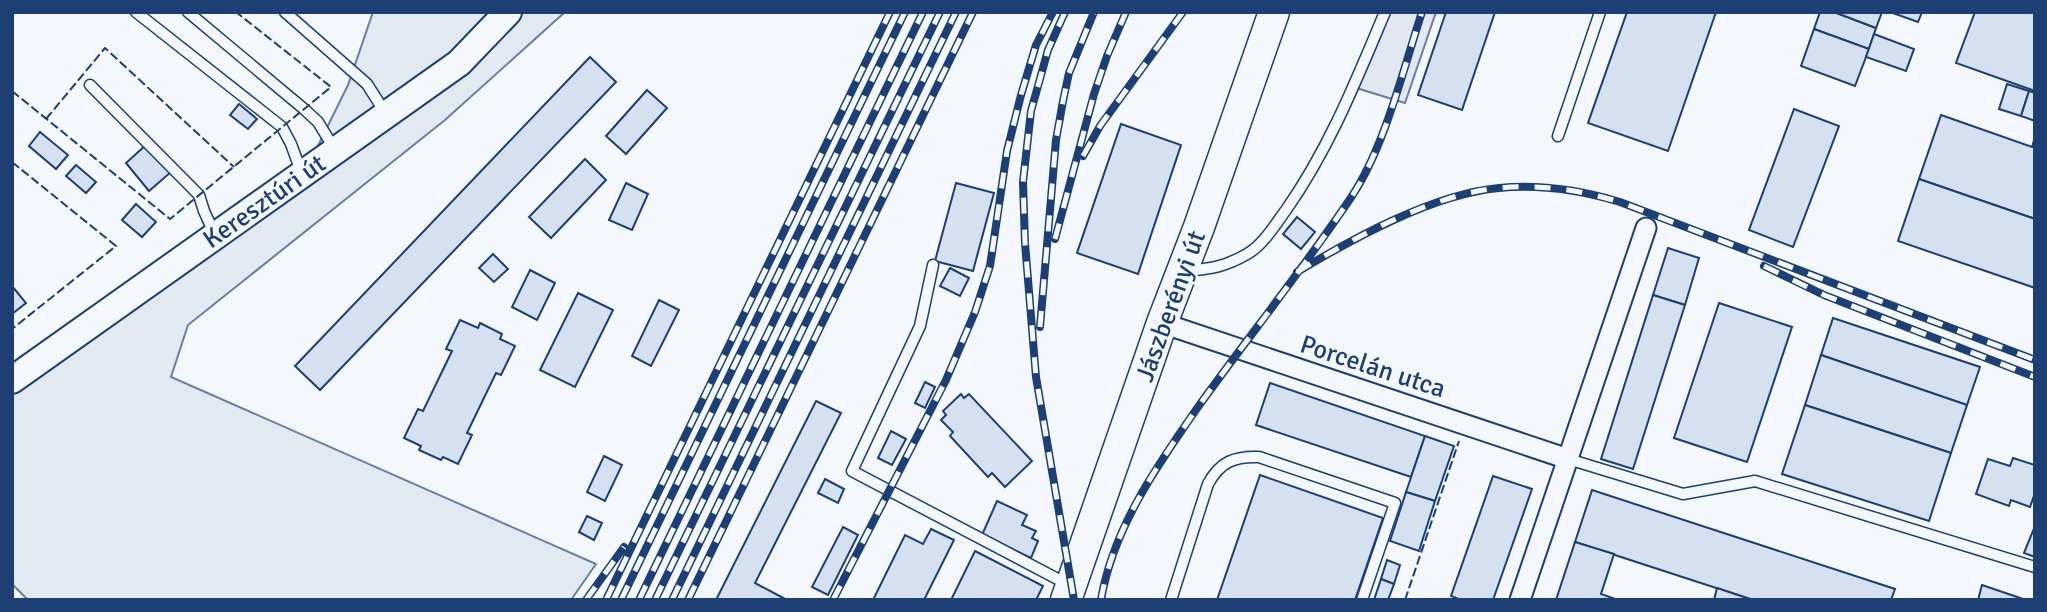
<svg xmlns="http://www.w3.org/2000/svg" width="2047" height="612" font-family="Signika,sans-serif">
<rect width="100%" height="100%" fill="#f4f7fb"/>
<path fill="#e3e9f0" stroke="#687fa3" stroke-width="2" d="M373,12H565L445,120L188,325L171,377L596,564L571,600H28L12,584V375L309,164L348,85Z"/>
<path fill="#e3e8f0" stroke="#687fa3" stroke-width="2" d="M1385,12H1436L1405,103L1353,87Z"/>
<g fill="#d5e0f0" stroke="#1d3f73" stroke-width="2">
<path d="M1446,12H1495L1462,110L1418,95Z"/>
<path d="M1627,12H1716L1668,151L1588,123Z"/>
<path d="M1820,12H1834L1876,28L1869,49L1814,29Z"/>
<path d="M1834,12H1882L1876,28Z"/>
<path d="M1890,12H1922L1918,22Z"/>
<path d="M1975,12H2035V91L1956,63Z"/>
<path d="M1814,29L1869,49L1855,86L1801,66Z"/>
<path d="M1874,34L1914,49L1906,71L1866,57Z"/>
<path d="M590,57L616,82L320,390L295,366Z"/>
<path d="M2007,84L2029,91L2021,116L1999,109Z"/>
<path d="M647,90L667,108L626,154L606,136Z"/>
<path d="M2029,91L2035,93V121L2021,116Z"/>
<path d="M239,104L257,119L248,129L230,115Z"/>
<path d="M1794,109L1839,126L1793,247L1749,230Z"/>
<path d="M1941,115L2032,147L2035,137V219L1919,179Z"/>
<path d="M1121,124L1181,145L1138,274L1077,253Z"/>
<path d="M40,132L68,155L56,169L29,146Z"/>
<path d="M147,144L171,172L149,191L126,163Z"/>
<path d="M585,159L606,180L551,238L529,217Z"/>
<path d="M76,165L96,182L86,193L66,176Z"/>
<path d="M1919,179L2035,219V288L1898,241Z"/>
<path d="M626,183L648,194L632,230L609,220Z"/>
<path d="M956,183L994,193L973,271L935,261Z"/>
<path d="M136,204L156,222L142,237L122,220Z"/>
<path d="M1297,217L1315,232L1301,249L1283,234Z"/>
<path d="M1668,248L1699,258L1685,305L1653,295Z"/>
<path d="M493,254L508,269L494,282L479,268Z"/>
<path d="M950,268L969,278L960,296L940,286Z"/>
<path d="M530,270L555,283L537,320L512,307Z"/>
<path d="M12,286L26,303L12,314Z"/>
<path d="M578,293L613,310L575,387L540,370Z"/>
<path d="M1653,295L1685,305L1633,469L1601,459Z"/>
<path d="M659,300L679,310L651,366L632,356Z"/>
<path d="M1719,303L1792,327L1747,462L1674,438Z"/>
<path d="M1833,318L1980,367L1967,405L1821,355Z"/>
<path d="M460,320L478,328L480,323L502,334L500,339L515,346L501,375L496,373L467,433L472,435L458,464L443,457L441,460L419,450L421,446L404,438L418,409L423,411L452,351L446,349Z"/>
<path d="M1821,355L1967,405L1951,453L1805,405Z"/>
<path d="M925,382L935,387L925,408L915,403Z"/>
<path d="M1270,383L1425,436L1411,477L1256,425Z"/>
<path d="M961,394L964,398L969,394L1032,461L1005,487L992,473L988,477L950,436L953,432L941,420L946,415L943,411Z"/>
<path d="M816,401L841,413L755,583L787,600H716Z"/>
<path d="M1805,405L1951,453L1929,521L1782,474Z"/>
<path d="M891,431L906,439L892,465L878,458Z"/>
<path d="M1425,436L1454,446L1435,501L1406,492Z"/>
<path d="M604,456L622,465L605,501L587,492Z"/>
<path d="M2013,458L2035,465V493L2030,507L2011,500L2009,506L1976,494L1988,459L2010,466Z"/>
<path d="M1260,475L1383,518L1355,600H1217Z"/>
<path d="M1493,476L1532,489L1493,600H1461L1451,596Z"/>
<path d="M825,479L844,489L838,503L818,493Z"/>
<path d="M1592,490L1895,589L1891,600H1753L1575,542Z"/>
<path d="M1406,492L1435,501L1419,551L1390,541Z"/>
<path d="M997,501L1027,515L1022,525L1036,531L1032,538L1038,541L1031,558L982,535Z"/>
<path d="M587,516L602,523L594,540L579,532Z"/>
<path d="M2035,526V557L2024,553Z"/>
<path d="M843,527L858,535L828,595L812,587Z"/>
<path d="M931,529L954,540L924,600H873L905,535L923,544Z"/>
<path d="M1575,542L1614,554L1601,594L1618,600H1556Z"/>
<path d="M975,551L1043,586L1036,600H951Z"/>
<path d="M1387,560L1400,565L1394,584L1381,579Z"/>
<path d="M1381,579L1394,584L1388,600H1374Z"/>
<path d="M1982,585L2026,600H1978Z"/>
<path d="M1717,588L1753,600H1714Z"/>
</g>
<g fill="none" stroke-linecap="round" stroke-linejoin="round">
<g stroke="#1d3f73" stroke-width="13">
<g id="service">
<path d="M136,12L282,127L291,144L302,174"/>
<path d="M188,12L304,109L318,122L335,150"/>
<path d="M285,12L367,84L386,114"/>
<path d="M90,85L199,195L204,211L215,235"/>
<path d="M1558,136L1600,12"/>
<path d="M933,265L920,326L852,471L1069,585"/>
<path d="M1185,271C1210,269 1225,267 1247,254C1263,245 1275,225 1286,210C1329,149 1356,81 1385,12"/>
<path d="M1568,459L1683,494L1755,481L2035,567"/>
<path d="M1171,600L1208,484C1220,462 1234,456 1259,457L1395,503L1362,600"/>
</g>
</g>
<g stroke="#1d3f73" stroke-width="23">
<g id="minor">
<path d="M1162,323L1568,459"/>
<path d="M1520,600L1646,228"/>
</g>
</g>
<g stroke="#1d3f73" stroke-width="30">
<path id="secondary" d="M12,380L459,63L508,12"/>
</g>
<g stroke="#1d3f73" stroke-width="33">
<path id="primary" d="M1066,600L1162,323L1199,227L1274,12"/>
</g>
<use href="#service" stroke="#f4f7fb" stroke-width="10"/>
<use href="#minor" stroke="#f4f7fb" stroke-width="19"/>
<use href="#secondary" stroke="#f4f7fb" stroke-width="26"/>
<use href="#primary" stroke="#f4f7fb" stroke-width="30"/>
<g stroke="#1d3f73" stroke-width="8">
<g id="rail">
<path d="M1065,12L1048,50L1031,111L1023,182L1025,243L1036,377L1074,600"/>
<path d="M1083,156L1100,126L1183,12"/>
<path d="M1055,239L1094,94L1107,56L1126,12"/>
<path d="M1764,266L1824,295L2035,377"/>
<path d="M1297,272C1354,238 1433,194 1499,188C1541,184 1580,190 1620,202L2035,360"/>
<path d="M1040,327L1056,140L1063,101L1069,73L1094,12"/>
<path d="M586,600L624,547"/>
<path d="M606,600L890,12"/>
<path d="M621,600L905,12"/>
<path d="M639,600L923,12"/>
<path d="M655,600L940,12"/>
<path d="M672,600L956,12"/>
<path d="M688,600L973,12"/>
<path d="M833,600L946,380L975,312L990,266L1007,151L1021,95L1036,45L1053,12"/>
<path d="M1101,600C1113,528 1157,466 1198,407C1249,336 1304,268 1352,196C1385,146 1403,70 1422,12"/>
</g>
</g>
<use href="#rail" stroke="#f4f7fb" stroke-width="5" stroke-dasharray="16" stroke-linecap="butt"/>
<g stroke="#1d3f73" stroke-width="2" stroke-dasharray="9 3.5" stroke-linecap="butt">
<path d="M12,91L170,219L331,87L236,12"/>
<path d="M46,119L105,48L234,167"/>
<path d="M12,162L116,246L12,329"/>
<path d="M1405,600L1459,441"/>
</g>
</g>
<g text-anchor="middle" stroke-width="5" stroke-linejoin="round" paint-order="stroke">
<g font-size="26" fill="#1d3f73" stroke="#f4f7fb">
<text transform="translate(264 201) rotate(-35)" y="9">Keresztúri út</text>
<text transform="translate(1170 306) rotate(-70)" y="9">Jászberényi út</text>
<text transform="translate(1373 366) rotate(18)" y="9">Porcelán utca</text>
</g>
</g>
<rect width="2047" height="612" fill="none" stroke="#1d3f73" stroke-width="28"/>
</svg>
